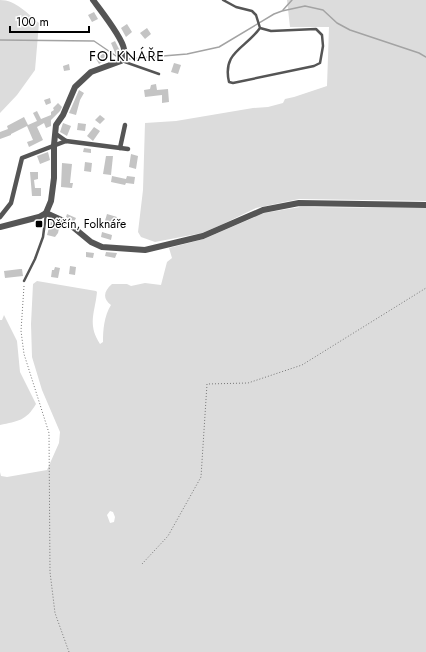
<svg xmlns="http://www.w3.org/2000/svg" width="426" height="652" font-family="Jost,sans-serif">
<rect width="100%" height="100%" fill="#fff"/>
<g fill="#dcdcdc" fill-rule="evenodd">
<path d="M0,0C16,0 28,14 39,23L35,70L17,95L0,113Z"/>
<path d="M287,0H426V201L299,199L256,208L223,224L202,233L155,242L141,237L138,232L143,190L145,123L176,121L253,108L268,107L283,103L285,99L294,97L327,86L329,27H290Z"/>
<path d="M300,207L426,208V652H0V472L1,476L7,477L47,470L59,443L60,432L42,390L32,357L31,324L33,284L37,281L96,291L97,292C95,313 87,324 100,344L103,342C103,330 104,316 111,305C102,298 104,291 112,284H127L131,286L145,283L161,285L167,262L172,258L169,248L204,239L264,213ZM110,511L113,512L115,517L114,522L110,523L107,515Z"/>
<path d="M4,315L17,341L20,372L36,404C26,421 18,421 0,425V320H2Z"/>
</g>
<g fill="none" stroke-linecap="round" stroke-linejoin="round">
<g stroke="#a3a3a3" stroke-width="1.5">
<path d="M283,10L292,0"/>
<path d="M0,40L94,41L119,58"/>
<path d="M127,59L187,54L219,47L274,14L282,11L305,6L323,10L337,23L350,30L419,53L426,57"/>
</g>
</g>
<g fill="#c4c4c4">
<path d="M94,12L98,19L92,22L88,15Z"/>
<path d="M127,24L132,32L126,37L121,28Z"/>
<path d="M147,28L151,34L145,39L140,33Z"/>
<path d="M115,41L120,51L119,53L116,55L111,43Z"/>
<path d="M104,53L108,59L99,64L96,59Z"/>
<path d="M174,63L181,65L178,74L171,72Z"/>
<path d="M69,64L70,70L64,71L63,66Z"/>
<path d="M156,84L157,90L168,89L169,102L162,103V95L145,97L144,90L150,89L151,85Z"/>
<path d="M79,90L84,93L80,100L76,115L69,113Z"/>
<path d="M50,98L51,103L46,105L44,100Z"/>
<path d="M58,103L62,107L60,111L51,120V126L46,128L44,123L37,127L43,140L29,147L27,142L33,140L27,126L11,134V135L0,139V132L8,129L7,126L24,117L28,125L37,121L33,113L37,111L41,119L51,115V112L54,110L53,108Z"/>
<path d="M100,115L105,119L100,124L95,120Z"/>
<path d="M63,123L71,126L67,136L60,132Z"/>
<path d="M78,123L86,124L85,131L77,130Z"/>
<path d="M94,127L100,131L93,141L87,136Z"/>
<path d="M84,148L91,149V153L83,152Z"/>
<path d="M48,152L50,160L40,164L37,156Z"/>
<path d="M131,154L138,156L136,169L129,167Z"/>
<path d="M106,156H113L111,175L103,174Z"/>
<path d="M85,162L92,163L91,172L84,171Z"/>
<path d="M62,163L72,164L70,183H73L72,188L61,187Z"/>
<path d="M30,172H38V179L34,180L35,188H41V196H32Z"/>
<path d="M112,176L126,179L127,176L135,177L134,184L126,183L125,185L111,182Z"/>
<path d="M67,214L76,218L74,222L66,217Z"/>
<path d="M107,214L117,217L116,222L113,221L111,226L104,224Z"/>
<path d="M51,220L60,224L58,233L55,237L47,235Z"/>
<path d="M102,232L112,235L111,240L101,237Z"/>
<path d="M86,252L94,253L93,258L86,257Z"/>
<path d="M106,252L117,253L115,258L105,256Z"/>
<path d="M70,266L76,267L75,275L69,274Z"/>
<path d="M55,267L60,268L58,278L51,277L52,270H54Z"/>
<path d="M20,269H22L23,276L5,278L4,271Z"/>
</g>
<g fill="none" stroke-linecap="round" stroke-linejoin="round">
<g stroke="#777" stroke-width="1" stroke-dasharray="1 2" stroke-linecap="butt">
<path d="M24,286L21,331L24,354L49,433L50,572L55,613L69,652"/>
<path d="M142,564L168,536L201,477L207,384L248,383L302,365L426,288"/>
</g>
<g stroke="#555" stroke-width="2.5">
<path d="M223,0L236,7L252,11L256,15L260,28C245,49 222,52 229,82L233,83L314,66L320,63L323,46L322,35L316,29L271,31L260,28"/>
<path d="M122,61L159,74"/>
<path d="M24,281L35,259L43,237L46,214"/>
</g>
<g stroke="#555" stroke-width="4.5">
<path d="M56,134L66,141"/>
<path d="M120,148L125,125"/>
<path d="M0,217L11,203L22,158L66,141L128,149"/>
</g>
<g stroke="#555" stroke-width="6">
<path d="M46,213L68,223L91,242L102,247L145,250L203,236L263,210L299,203L426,205"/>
<path d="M46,213L51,201L54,178V145L56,125L63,115L75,87L91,72L121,61C123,57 125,53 124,49C122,37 101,11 93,0"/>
<path d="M0,227L39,217L46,213"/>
</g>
</g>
<rect fill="#000" stroke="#fff" stroke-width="1.5" x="35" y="220" width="8" height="8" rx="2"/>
<g text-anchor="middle" stroke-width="3" stroke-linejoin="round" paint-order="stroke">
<g font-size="12" fill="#000" stroke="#fff" text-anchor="start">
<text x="47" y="228">Děčín, Folknáře</text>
</g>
<g font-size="14" letter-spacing="1" fill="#000" stroke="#fff">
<text x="127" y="61">FOLKNÁŘE</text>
</g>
</g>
<path d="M10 26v6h79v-6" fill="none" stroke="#000000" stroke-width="2"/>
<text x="16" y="26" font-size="12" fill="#000000" stroke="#ffffff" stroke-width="3" paint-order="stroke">100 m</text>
</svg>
